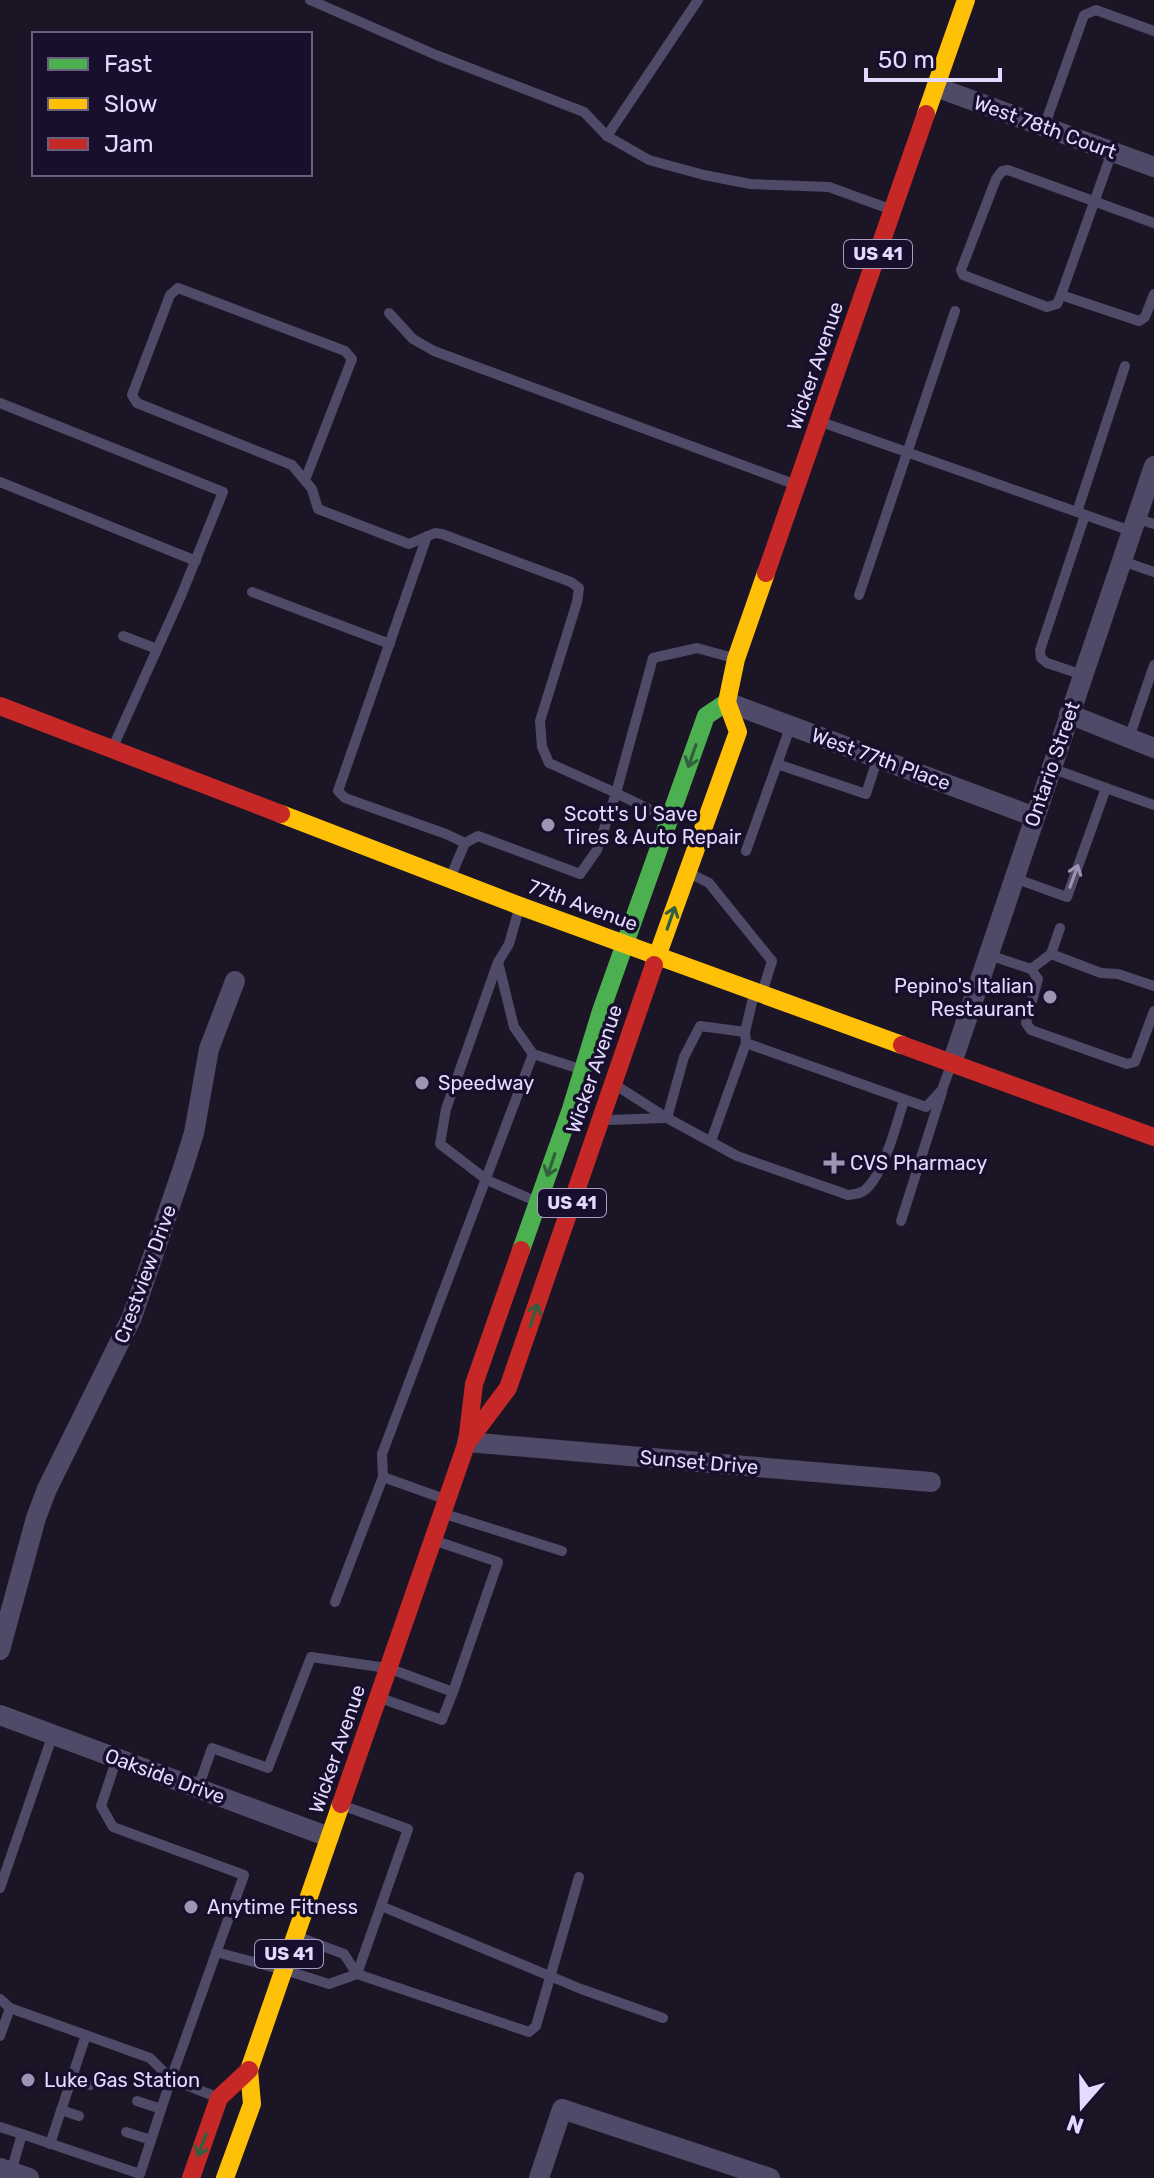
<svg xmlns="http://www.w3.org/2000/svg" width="1154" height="2178" font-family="Rubik,sans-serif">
<rect width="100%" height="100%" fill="#1b1526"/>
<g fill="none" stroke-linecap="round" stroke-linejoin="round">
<g stroke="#4f4a67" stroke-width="10">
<path d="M310,0L436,55L584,112L607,136L649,160L704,175L750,184L829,187L887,208"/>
<path d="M1044,127L1084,15L1096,10L1154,31"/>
<path d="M607,136L698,0"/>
<path d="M1112,152L1061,295L1139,321L1145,317L1154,294"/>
<path d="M1061,295L1057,304L1047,307L963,275L961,270L996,179L1002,171L1008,170L1154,223"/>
<path d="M389,313L413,339L434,351L791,483"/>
<path d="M0,403L223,492L181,596L113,747"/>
<path d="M827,424L1131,531"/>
<path d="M305,480L352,359L345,351L178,288L170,295L132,395L137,403L292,465L312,489L318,509L409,544L435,533L442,534L571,582L579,588L577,602L540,721L542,747L549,763L616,793L597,850L580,874L478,836L465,843L451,876"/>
<path d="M0,482L196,561"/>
<path d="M1077,512L1125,366"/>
<path d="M1135,518L1154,524"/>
<path d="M427,536L338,791L345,798L446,834L465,843"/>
<path d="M1122,561L1154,572"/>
<path d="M252,592L390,644"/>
<path d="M859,595L955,311"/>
<path d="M123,636L157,649"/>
<path d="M1083,675L1047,663L1041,658L1040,650L1085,515"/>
<path d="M1129,738L1154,665"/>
<path d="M777,764L866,794L878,757"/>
<path d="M1106,788L1154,805"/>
<path d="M663,816L616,793L653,658L697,648L730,657"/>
<path d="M746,851L791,725"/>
<path d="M693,875L709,883L772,961L762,993"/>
<path d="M1014,878L1067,897L1106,788L1051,768"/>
<path d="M519,909L509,944L498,962L514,1027L533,1054L577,1068"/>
<path d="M1051,954L1060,928"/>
<path d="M989,955L1031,969L1038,979L1026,1023L1031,1030L1127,1064L1135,1062L1154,1011"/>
<path d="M498,962L446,1109L440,1144L487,1180L533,1200"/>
<path d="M1031,969L1051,954L1101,973L1118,974L1154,986"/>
<path d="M754,994L745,1032L746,1043L926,1107L942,1090L951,1065"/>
<path d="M617,1086L667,1118L737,1156L848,1195C855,1194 861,1194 866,1189C884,1173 897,1123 904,1100"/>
<path d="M667,1118L684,1057L700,1026L745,1032"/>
<path d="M609,1120L665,1118"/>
<path d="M711,1141L746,1043"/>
<path d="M901,1221L942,1092"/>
<path d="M439,1497L383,1477L382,1454L533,1054"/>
<path d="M448,1515L562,1551"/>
<path d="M335,1602L383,1477"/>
<path d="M396,1671L453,1692L498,1562L439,1542"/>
<path d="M386,1700L442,1720L453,1692"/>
<path d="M198,1788L212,1748L268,1768L311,1657L380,1667"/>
<path d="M347,1807L408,1829L357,1974"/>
<path d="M0,1888L53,1734"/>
<path d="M381,1906L581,1989L663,2018"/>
<path d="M301,1938L344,1954L357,1974"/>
<path d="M216,1952L276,1968"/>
<path d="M291,1972L329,1984L357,1974L529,2032L536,2026L579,1877"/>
<path d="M0,1999L10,2008"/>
<path d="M0,2036L10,2008L150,2058L171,2079L214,2096"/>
<path d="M72,2079L90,2085"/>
<path d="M137,2101L161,2109"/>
<path d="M61,2110L79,2116"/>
<path d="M0,2127L22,2134L11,2172"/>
<path d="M126,2132L151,2140"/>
<path d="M22,2134L140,2174L171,2079L244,1875L113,1827L101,1806L117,1758"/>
<path d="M50,2144L86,2035"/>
</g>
<g stroke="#4f4a67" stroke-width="20">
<path d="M936,87L1154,167"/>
<path d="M727,702L1035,817"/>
<path d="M1069,714L1154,748"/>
<path d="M952,1063L1154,466"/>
<path d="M467,1442L931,1482"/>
<path d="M0,1650L36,1518L47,1489L132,1317L183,1168L194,1133L209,1049L235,981"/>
<path d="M0,1715L329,1837"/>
<path d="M0,2168L29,2178"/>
<path d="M539,2178L562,2109L770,2178"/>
</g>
<path stroke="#4caf50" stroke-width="18" d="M521,1250L571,1109L601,1011L706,716L727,702"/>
<g stroke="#ffc107" stroke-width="18">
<path d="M926,114L966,0"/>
<path d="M281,814L520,906L902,1045"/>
<path d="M654,965L738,732L727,702L736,659L766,573"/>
<path d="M225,2178L252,2104L249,2070L341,1804"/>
</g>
<g stroke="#c62828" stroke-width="18">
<path d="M766,573L926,114"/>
<path d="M0,706L281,814"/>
<path d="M902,1045L1154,1137"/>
<path d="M469,1440L508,1388L654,965"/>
<path d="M341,1804L467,1442L474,1384L521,1250"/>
<path d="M191,2178L219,2098L249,2070"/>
</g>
</g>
<defs><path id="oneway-shaft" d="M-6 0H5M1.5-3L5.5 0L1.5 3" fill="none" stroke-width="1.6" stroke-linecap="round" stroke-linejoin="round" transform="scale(2)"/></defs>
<g stroke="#325f3e">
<use href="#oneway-shaft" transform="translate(692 756) rotate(109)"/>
<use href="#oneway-shaft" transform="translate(671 918) rotate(-71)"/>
<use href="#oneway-shaft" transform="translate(551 1165) rotate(109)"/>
<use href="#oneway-shaft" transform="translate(534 1315) rotate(-71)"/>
<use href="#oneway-shaft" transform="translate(202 2145) rotate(110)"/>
</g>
<use stroke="#9992b3" href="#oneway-shaft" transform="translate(1074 876) rotate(-70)"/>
<g fill="#9d95b3" stroke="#180f2c" stroke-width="3">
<circle cx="548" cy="825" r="8"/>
<circle cx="1050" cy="997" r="8"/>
<circle cx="422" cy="1083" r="8"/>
<path d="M830 1151h8v8h8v8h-8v8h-8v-8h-8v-8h8z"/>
<circle cx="191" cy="1907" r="8"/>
<circle cx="28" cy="2080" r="8"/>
</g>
<g text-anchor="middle" stroke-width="7" stroke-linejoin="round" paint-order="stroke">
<g fill="#180f2c" stroke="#a69dc0" stroke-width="2">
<rect x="844" y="240" width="68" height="28" rx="6"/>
<rect x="538" y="1189" width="68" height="28" rx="6"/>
<rect x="255" y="1940" width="68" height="28" rx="6"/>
</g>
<g font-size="18" font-weight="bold" fill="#e3daff">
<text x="878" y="260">US 41</text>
<text x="572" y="1209">US 41</text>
<text x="289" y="1960">US 41</text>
</g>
<g font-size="20" fill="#e3daff" stroke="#180f2c">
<text transform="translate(1045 127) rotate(20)" y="7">West 78th Court</text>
<text transform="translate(815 366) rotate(-71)" y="7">Wicker Avenue</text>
<text transform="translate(881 759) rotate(20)" y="7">West 77th Place</text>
<text transform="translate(1052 764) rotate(-71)" y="7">Ontario Street</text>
<text transform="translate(583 905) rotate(20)" y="7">77th Avenue</text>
<text transform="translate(594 1069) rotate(-71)" y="7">Wicker Avenue</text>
<text transform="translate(145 1274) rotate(-70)" y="7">Crestview Drive</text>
<text transform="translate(699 1462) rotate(5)" y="7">Sunset Drive</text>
<text transform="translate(337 1749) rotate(-71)" y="7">Wicker Avenue</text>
<text transform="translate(165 1776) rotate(20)" y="7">Oakside Drive</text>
</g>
<g font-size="20" fill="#e3daff" stroke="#180f2c" text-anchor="start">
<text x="564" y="821">Scott's U Save<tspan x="564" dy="23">Tires &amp; Auto Repair</tspan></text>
<text x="1034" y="993" text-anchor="end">Pepino's Italian<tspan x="1034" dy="23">Restaurant</tspan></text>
<text x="438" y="1090">Speedway</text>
<text x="850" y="1170">CVS Pharmacy</text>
<text x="207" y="1914">Anytime Fitness</text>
<text x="44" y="2087">Luke Gas Station</text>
</g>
</g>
<rect x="32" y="32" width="280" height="144" fill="#180f2c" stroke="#696080" stroke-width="2"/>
<rect x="48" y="58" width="40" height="12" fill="#4caf50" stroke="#696080" stroke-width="2"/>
<text x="104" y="72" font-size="24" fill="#e3daff">Fast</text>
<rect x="48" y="98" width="40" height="12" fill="#ffc107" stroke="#696080" stroke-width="2"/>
<text x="104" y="112" font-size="24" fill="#e3daff">Slow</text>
<rect x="48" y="138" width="40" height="12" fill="#c62828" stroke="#696080" stroke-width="2"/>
<text x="104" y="152" font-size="24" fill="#e3daff">Jam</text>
<g transform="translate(1082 2106) rotate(200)" stroke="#180f2c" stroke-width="6" paint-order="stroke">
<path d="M0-6L14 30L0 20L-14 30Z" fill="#e3daff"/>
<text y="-12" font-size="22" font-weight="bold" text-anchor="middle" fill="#e3daff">N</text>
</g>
<path d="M866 68v12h134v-12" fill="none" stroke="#e3daff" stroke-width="4"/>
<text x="878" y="68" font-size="24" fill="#e3daff" stroke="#180f2c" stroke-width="6" paint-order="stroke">50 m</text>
</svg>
